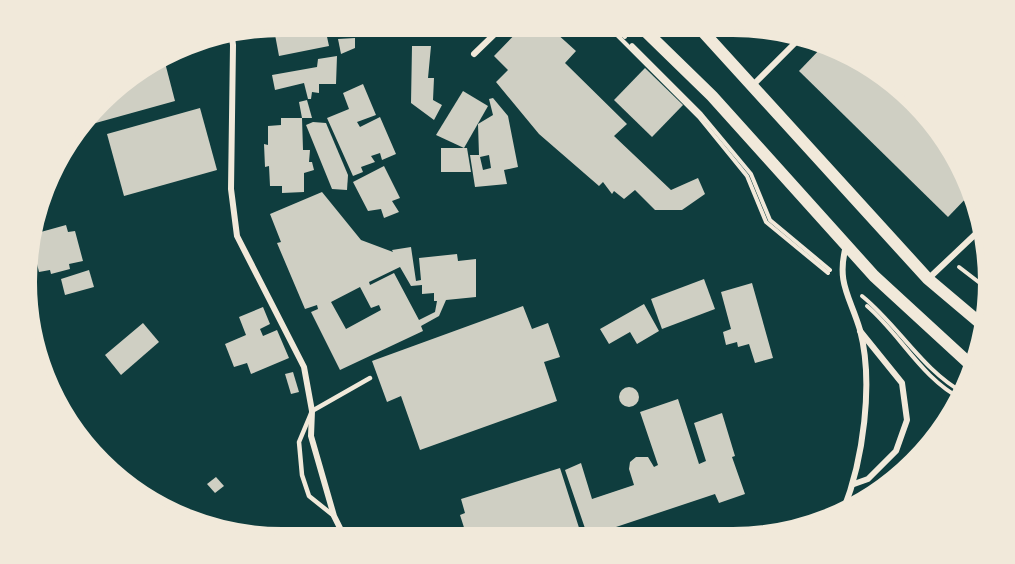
<svg xmlns="http://www.w3.org/2000/svg" width="1015" height="564" font-family="Figtree,sans-serif">
<rect width="100%" height="100%" fill="#0f3d3e"/>
<g fill="#cfcfc3" fill-rule="evenodd">
<path d="M282,22L324,23L329,46L279,56L273,24Z"/>
<path d="M358,23H374L366,30Z"/>
<path d="M472,23H491L482,32Z"/>
<path d="M526,23H545L576,51L565,63L627,124L614,136L671,190L698,178L705,194L682,210H655L635,190L624,199L614,191L612,194L603,182L599,186L539,134L496,82L508,70L494,56Z"/>
<path d="M355,38V48L341,54L338,39Z"/>
<path d="M824,45L862,57L939,124L972,192L948,217L799,71Z"/>
<path d="M412,46H431L428,78H434L433,100L442,105L434,120L411,103Z"/>
<path d="M163,55L175,101L74,129L124,76Z"/>
<path d="M337,56L336,84H319V93L312,92L311,99H308L304,83L275,90L272,75L317,67L318,59Z"/>
<path d="M645,68L683,105L652,137L614,100Z"/>
<path d="M363,84L376,115L357,122L360,127L380,117L396,154L382,160L380,153L371,156L375,162L361,167L363,172L353,176L327,118L349,109L343,93Z"/>
<path d="M463,91L488,106L464,148L436,135Z"/>
<path d="M493,98L508,116L518,167L504,170L507,184L475,187L470,155H479L478,124L493,115L489,99ZM489,155L491,168L483,170L480,157Z"/>
<path d="M307,100L312,118H302L299,102Z"/>
<path d="M200,108L217,170L124,196L107,134Z"/>
<path d="M281,118H302L303,150H310L309,162H312L314,170L304,173V192L282,193V186H270L269,166L265,167L264,144L268,145V126L281,125Z"/>
<path d="M313,122L326,123L348,175L347,190L332,189L306,125Z"/>
<path d="M441,148H467L471,172H441Z"/>
<path d="M384,166L400,198L392,201L399,212L384,218L381,209L368,211L353,182Z"/>
<path d="M322,192L361,240L393,252L392,250L411,247L416,281L421,280L419,258L457,254L458,261L476,259V297L446,300L439,316L421,326L423,331L340,370L311,312L318,309L317,305L305,309L277,243L281,242L270,214ZM400,267L411,286L422,285V294L434,293V301H437L435,312L419,320L394,273L370,285L369,282ZM360,287L371,308L379,305L381,310L346,329L331,302Z"/>
<path d="M66,225L68,232L75,231L83,261L69,264L70,269L51,274L50,270L39,272L30,235Z"/>
<path d="M89,270L94,287L65,295L61,279Z"/>
<path d="M704,279L715,309L662,329L651,299Z"/>
<path d="M752,283L773,358L755,363L749,344L738,347L737,342L726,345L723,332L731,329L721,292Z"/>
<path d="M644,304L659,331L637,344L630,332L609,344L600,329Z"/>
<path d="M523,306L532,329L548,323L560,357L544,362L557,401L420,450L401,396L387,402L372,361Z"/>
<path d="M263,307L270,324L260,329L263,336L277,330L289,358L251,374L247,363L234,367L225,344L246,335L239,317Z"/>
<path d="M143,323L159,342L121,375L105,355Z"/>
<path d="M293,372L299,392L291,394L285,374Z"/>
<circle cx="629" cy="397" r="10"/>
<path d="M678,399L699,464L706,461L694,423L722,413L735,456L732,457L745,494L719,503L715,494L604,531L607,540H589L565,470L581,463L592,499L634,485L629,469L630,462L636,457H648L654,467L658,465L640,412Z"/>
<path d="M560,468L581,534L562,540H468L460,515L465,513L461,499Z"/>
<path d="M216,477L224,486L215,493L207,484Z"/>
</g>
<g fill="none" stroke-linecap="round" stroke-linejoin="round">
<g stroke="#f1e9da" stroke-width="4">
<path d="M605,23L699,117L747,176L766,222L828,273"/>
<path d="M610,23L625,37"/>
<path d="M632,45L701,114L751,174L770,220L830,270"/>
<path d="M959,267L989,290"/>
<path d="M862,296C898,325 923,371 964,393"/>
<path d="M867,306C900,334 922,379 962,399"/>
</g>
<path stroke="#f1e9da" stroke-width="4.5" d="M334,516L309,496L302,475L299,442L312,411L370,378"/>
<g stroke="#f1e9da" stroke-width="6">
<path d="M231,31L233,45L231,189L237,236L304,367L312,411L311,436L334,516L344,536L350,541"/>
<path d="M474,54L506,23"/>
<path d="M752,86L800,38"/>
<path d="M928,279L984,226"/>
<path d="M854,484L868,479L896,451L907,420L902,383L860,331"/>
<path d="M843,511C863,461 874,383 860,330C850,296 836,283 846,246"/>
</g>
<g stroke="#f1e9da" stroke-width="12">
<path d="M637,23L712,96L874,276L973,367"/>
<path d="M695,23L928,279L986,328"/>
</g>
</g>
<path d="M0 0H1015V564H0ZM282 33H733A249 249 0 0 1 982 282V282A249 249 0 0 1 733 531H282A249 249 0 0 1 33 282V282A249 249 0 0 1 282 33Z" fill="#f1e9da" fill-rule="evenodd"/>
<path fill="none" stroke="#f1e9da" stroke-width="8" d="M282 33H733A249 249 0 0 1 982 282V282A249 249 0 0 1 733 531H282A249 249 0 0 1 33 282V282A249 249 0 0 1 282 33Z"/>
</svg>
